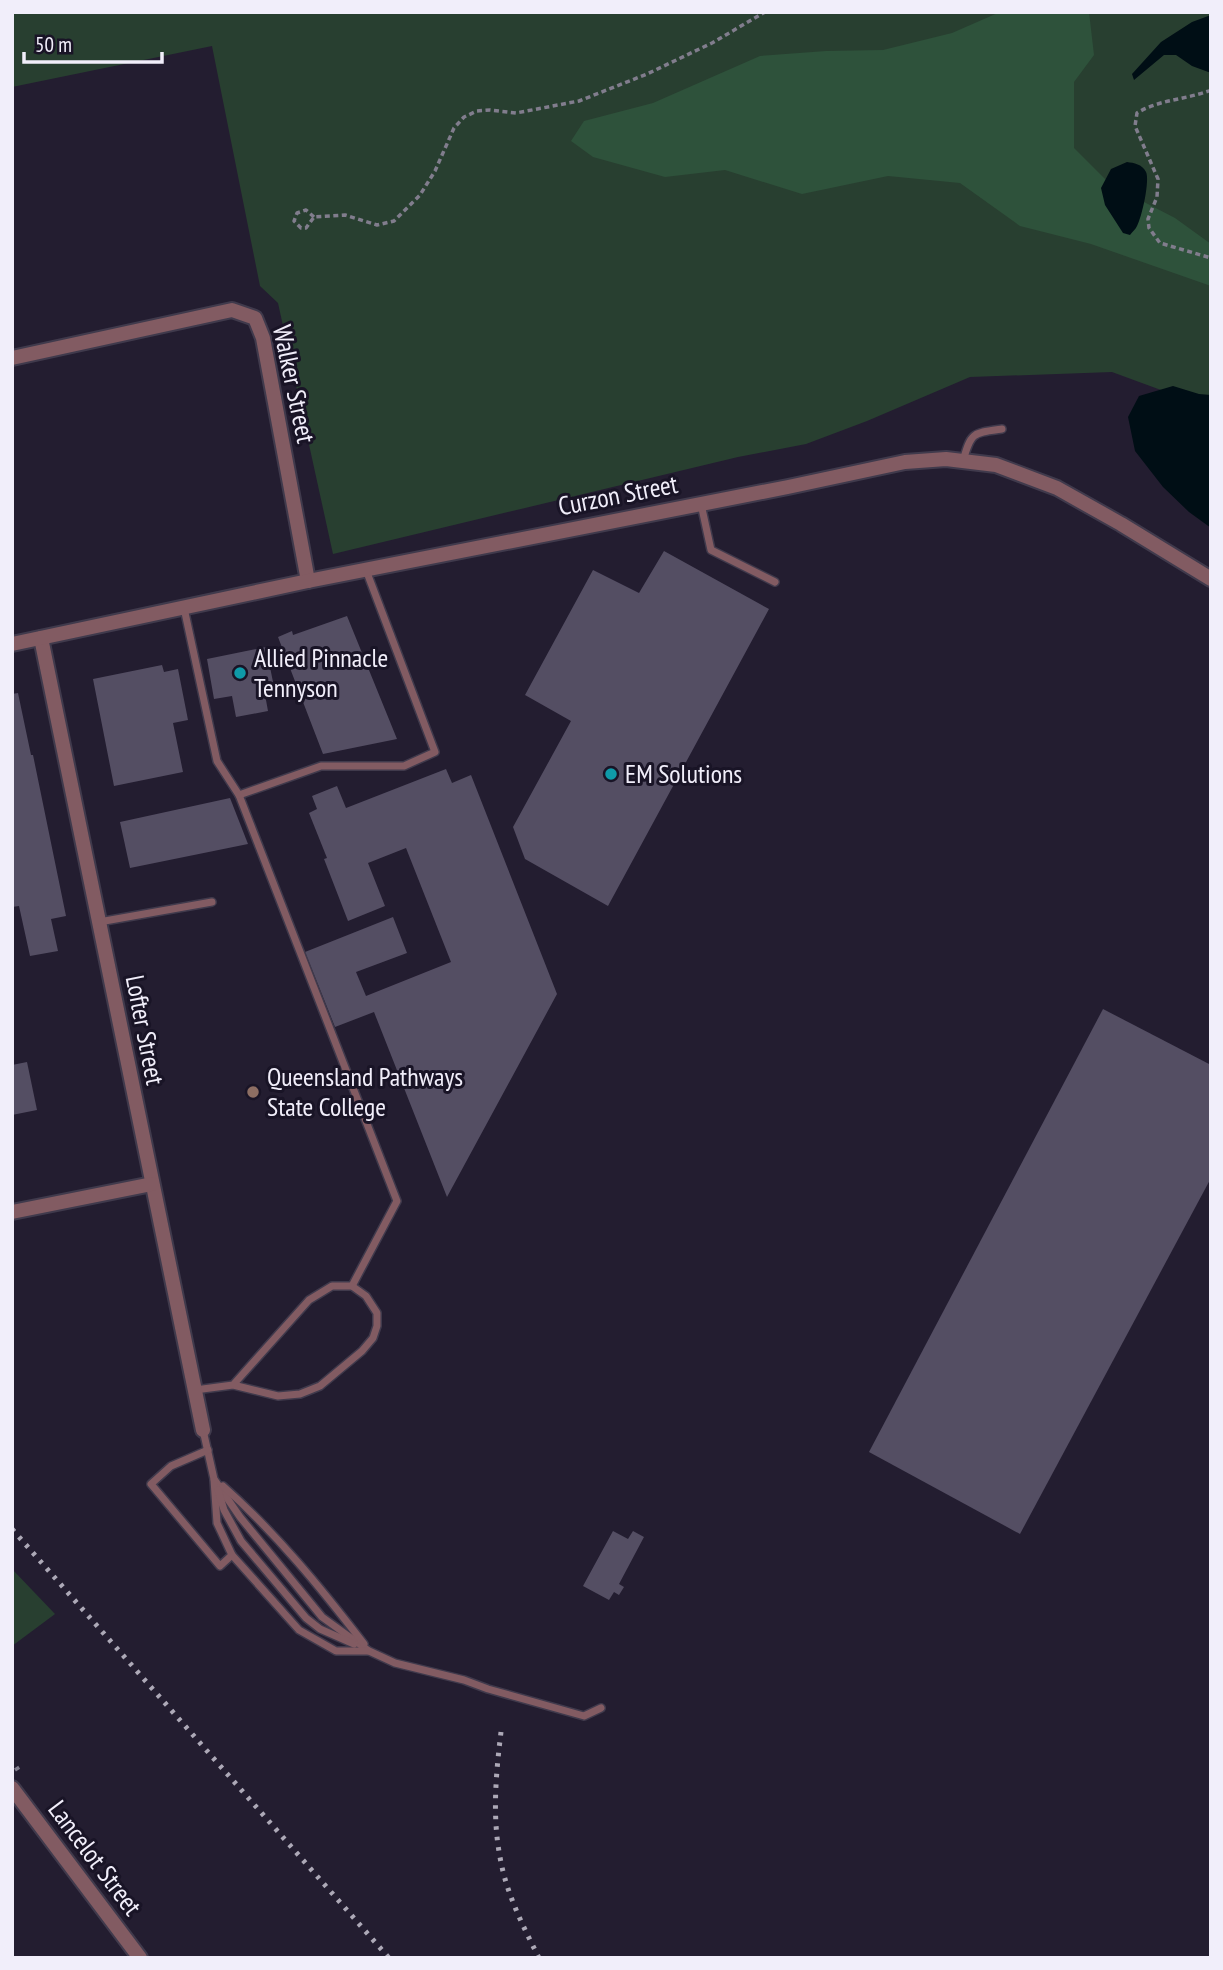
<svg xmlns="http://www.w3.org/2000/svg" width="1223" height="1970" font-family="'PT Sans Narrow',sans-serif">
<rect width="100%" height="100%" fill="#231d30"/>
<g fill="#283f30">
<path d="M12,12H1211V423L1199,404L1112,372L970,377L867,421L806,444L738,457L333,554L278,303L260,286L212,46L12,87Z"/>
<path d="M12,1569L55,1614L12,1646Z"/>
</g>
<path fill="#2e523b" d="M1000,12H1089L1094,55L1074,82V148L1111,185L1175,218L1211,244V286L1091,244L1020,226L960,183L888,176L802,194L725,170L665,177L593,157L571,141L584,121L653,103L760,56L826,51L883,50L952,33Z"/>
<g fill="#000e15">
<path d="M1211,15V73L1192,66L1176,55H1164L1134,80L1132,74L1161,42L1192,22Z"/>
<path d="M1127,162C1134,163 1142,164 1146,172C1150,180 1142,217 1137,226C1136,229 1132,232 1130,235L1123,233L1105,205L1101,188L1111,169Z"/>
<path d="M1173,386L1199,394L1211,395V528L1189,512L1163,487L1135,451L1128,417L1139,396Z"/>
</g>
<g fill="#544e63">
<path d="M664,551L769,609L608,906L525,859L513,827L571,721L525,695L593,570L639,593Z"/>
<path d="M347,616L397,739L323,754L278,637L292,631L293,635Z"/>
<path d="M266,647L274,687L264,689L268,711L236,717L232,696L214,699L207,659Z"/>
<path d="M162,665L164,672L178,669L188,720L173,723L183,772L114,786L93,679Z"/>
<path d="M18,693L31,755H33L66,916L51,919L58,951L30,956L19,906L12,907V694Z"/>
<path d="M446,769L452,783L471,775L557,994L447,1197L374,1012L335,1027L305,952L393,917L407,953L356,972L366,996L451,962L406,848L368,863L385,906L348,921L324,859L327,858L309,813L317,809L312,796L337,786L346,808Z"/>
<path d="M230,798L248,844L130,868L120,822Z"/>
<path d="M1103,1009L1211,1065V1178L1020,1534L869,1452Z"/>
<path d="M27,1062L37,1110L12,1115V1065Z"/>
<path d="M613,1531L628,1539L633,1531L644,1537L619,1584L624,1587L619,1595L614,1592L609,1600L583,1586Z"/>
</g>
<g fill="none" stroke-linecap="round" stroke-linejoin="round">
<g stroke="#403a4c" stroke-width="10">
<g id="service">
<path d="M963,461C971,432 973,433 1002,429"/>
<path d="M701,504L711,550L775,582"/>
<path d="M184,608L217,761L239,795L397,1201L352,1286"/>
<path d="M239,795L321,766H404L435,752L366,570"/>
<path d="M99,922L212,902"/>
<path d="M195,1390L233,1385L278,1396L300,1394L320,1386L362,1351L373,1338L377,1326V1313L366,1296L352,1286H332L309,1300L233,1385"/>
<path d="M203,1430L214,1479L240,1517L322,1617L369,1651L395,1663L464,1680L488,1689L584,1716L601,1708"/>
<path d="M208,1450L171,1466L151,1484L220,1566L232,1555"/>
<path d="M214,1480L217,1523L232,1555L299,1630L336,1651H368"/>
<path d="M223,1486C276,1533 321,1588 364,1644"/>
<path d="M218,1490L224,1510L241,1541L306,1618L320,1629L354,1644"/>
</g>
</g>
<g stroke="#403a4c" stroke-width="18">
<g id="minor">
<path d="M12,358L232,310L255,318L263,338L308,581"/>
<path d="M41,638L203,1430"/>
<path d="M12,644L308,581L788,487L905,462L946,459L996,465L1057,488L1121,524L1211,579"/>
<path d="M12,1212L152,1184"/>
<path d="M12,1788L140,1958"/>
</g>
</g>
<g stroke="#817d8d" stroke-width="3.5" stroke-dasharray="5 3.5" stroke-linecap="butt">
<path d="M1211,90C1186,100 1160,99 1137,113L1135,126L1158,179L1157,197L1148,219L1149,228L1160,243L1211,258"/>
<path d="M314,217L306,210L297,213L294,221L301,228H306L314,217L345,215L377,225L394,221L420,195L435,171L454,128L464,117L477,111L490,110L516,113L579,101L647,74L712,43L765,12"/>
<path d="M15,1770L21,1766"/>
</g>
<use href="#service" stroke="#825b62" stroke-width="7"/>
<use href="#minor" stroke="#825b62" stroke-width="14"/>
<g stroke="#ada9b7" stroke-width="5" stroke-dasharray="3.5 7" stroke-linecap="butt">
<path d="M12,1529L389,1958"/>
<path d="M501,1732C496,1773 492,1816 500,1857C506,1893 523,1926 539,1958"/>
</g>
</g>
<g fill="#0f9aa8" stroke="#191426" stroke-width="2.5">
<circle cx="240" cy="673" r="7"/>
<circle cx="611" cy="774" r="7"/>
</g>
<circle fill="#8d6e63" stroke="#191426" stroke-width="2.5" cx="253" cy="1092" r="7"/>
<g text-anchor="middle" stroke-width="6" stroke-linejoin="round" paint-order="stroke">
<g font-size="26" fill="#f1eefa" stroke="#191426">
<text transform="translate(294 384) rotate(78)" y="9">Walker Street</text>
<text transform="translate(618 495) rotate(-11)" y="9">Curzon Street</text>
<text transform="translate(145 1030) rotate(79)" y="9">Lofter Street</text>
<text transform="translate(95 1858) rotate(53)" y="9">Lancelot Street</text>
</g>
<g font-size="26" fill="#f1eefa" stroke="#191426" text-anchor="start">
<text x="254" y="667">Allied Pinnacle<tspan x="254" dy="30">Tennyson</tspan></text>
<text x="625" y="783">EM Solutions</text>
<text x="267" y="1086">Queensland Pathways<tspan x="267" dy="30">State College</tspan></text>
</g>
</g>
<rect width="1223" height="1970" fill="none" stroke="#f1eefa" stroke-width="28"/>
<path d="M24 52v10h138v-10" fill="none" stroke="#f1eefa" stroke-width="3.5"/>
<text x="35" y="52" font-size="21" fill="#f1eefa" stroke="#191426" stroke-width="5" paint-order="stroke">50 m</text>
</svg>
